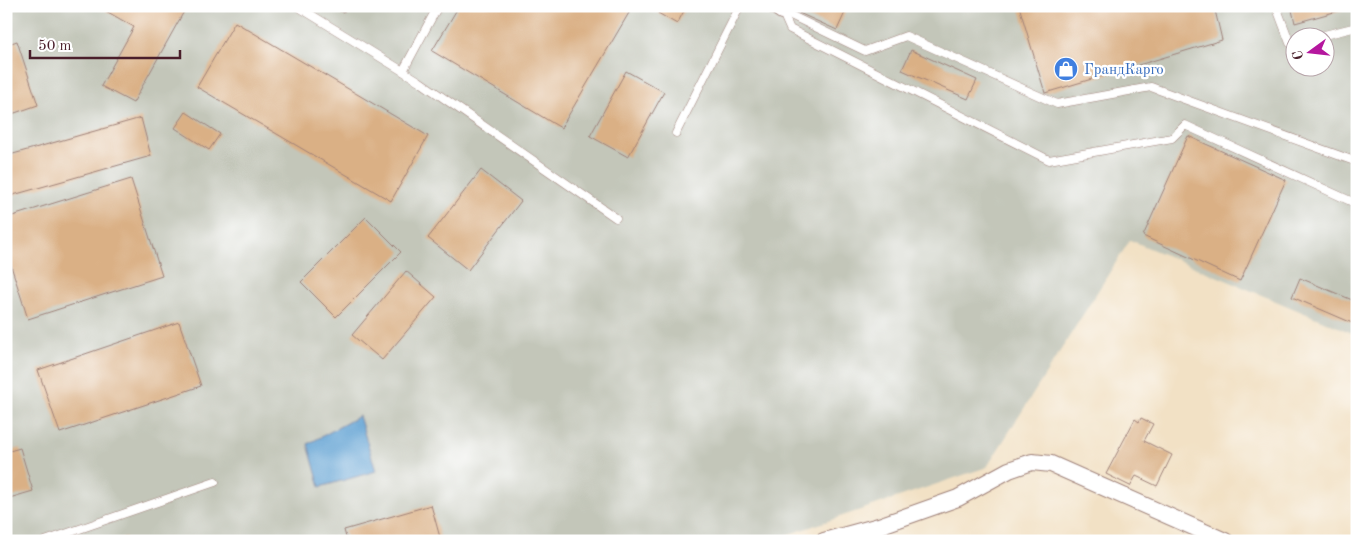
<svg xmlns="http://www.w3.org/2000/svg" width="1363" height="547" font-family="'Old Standard TT',serif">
<rect width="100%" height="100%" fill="#fff"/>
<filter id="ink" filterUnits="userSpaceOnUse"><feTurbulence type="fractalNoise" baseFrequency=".02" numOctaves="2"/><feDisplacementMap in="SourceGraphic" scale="10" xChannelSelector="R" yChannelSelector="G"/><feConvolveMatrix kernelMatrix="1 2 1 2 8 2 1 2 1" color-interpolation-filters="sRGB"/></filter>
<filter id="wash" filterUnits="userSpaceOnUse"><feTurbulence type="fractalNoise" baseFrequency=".0096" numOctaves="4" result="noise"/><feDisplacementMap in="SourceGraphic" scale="20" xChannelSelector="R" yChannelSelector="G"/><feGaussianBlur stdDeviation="1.12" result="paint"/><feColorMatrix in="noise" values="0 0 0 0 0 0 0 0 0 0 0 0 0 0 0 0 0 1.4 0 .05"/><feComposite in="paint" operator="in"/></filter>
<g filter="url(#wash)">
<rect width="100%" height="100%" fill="#f2e1c5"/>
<path fill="#c3c6b9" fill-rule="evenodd" d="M6,6H1357V335L1130,240L987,467L769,541H6ZM1296,38H1326V68H1296Z"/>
<path fill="#5ea0d2" stroke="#54607e" d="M359,416L376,471L320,487L308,444Z"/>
<g id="blocks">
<g fill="#dab085">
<path d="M109,6H187L133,103L101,86L134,27L106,11Z"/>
<path d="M331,6H348L343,13Z"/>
<path d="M459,6H633L561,128L432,51Z"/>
<path d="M662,6H681L685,9L677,24L658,13Z"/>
<path d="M802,6H848L837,30L799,13Z"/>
<path d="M1019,6H1214L1222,40L1045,93Z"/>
<path d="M1291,6H1352V7L1295,23Z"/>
<path d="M235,22L428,136L391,201L197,87Z"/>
<path d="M17,41L38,105L6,116V45Z"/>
<path d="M911,50L977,80L968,99L902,70Z"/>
<path d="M626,71L664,92L628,157L590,136Z"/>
<path d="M186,112L220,134L209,150L175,128Z"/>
<path d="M141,118L151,156L6,197V156Z"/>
<path d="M1188,136L1286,180L1240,281L1143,236Z"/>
<path d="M481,170L521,201L468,270L428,238Z"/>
<path d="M131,179L162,276L28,319L6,250V218Z"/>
<path d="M366,217L401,252L336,317L301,282Z"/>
<path d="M406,271L436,297L382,360L352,335Z"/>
<path d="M1300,278L1357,302V325L1292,297Z"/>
<path d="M179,322L201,386L60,433L38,370Z"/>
<path d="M1141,418L1153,424L1144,441L1172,455L1157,486L1136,476L1130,486L1106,474L1135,419L1139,422Z"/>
<path d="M20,448L33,491L6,499V452Z"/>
<path d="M431,505L441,541H347L344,530Z"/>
<path d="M126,537L127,541H115V540Z"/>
</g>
</g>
</g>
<g filter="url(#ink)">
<use href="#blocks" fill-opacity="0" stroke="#9e8078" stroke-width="1"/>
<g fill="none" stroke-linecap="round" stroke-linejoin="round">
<g stroke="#9e8078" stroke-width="9">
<g id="service">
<path d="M297,6L419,81L616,218"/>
<path d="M1276,6L1290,43L1296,42"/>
<path d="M782,11L790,29L1049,160L1172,138L1185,125L1357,204"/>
<path d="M782,11L865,51L906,36L1057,104L1151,87L1357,162"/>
<path d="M1312,38L1357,27"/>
<path d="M403,71L438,6"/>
<path d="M676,133L740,6"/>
<path d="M45,541L215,482"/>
</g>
</g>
<g stroke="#9e8078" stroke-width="18">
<g id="minor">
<path d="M775,6L782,11"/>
<path d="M824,541L879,526L958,498L1009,470L1032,462L1051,464L1225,541"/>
</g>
</g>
<use href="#service" stroke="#fff" stroke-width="8"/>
<use href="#minor" stroke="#fff" stroke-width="16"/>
</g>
</g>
<defs>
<g id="shop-disc" transform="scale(1.25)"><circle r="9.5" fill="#3f7fe0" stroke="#fff"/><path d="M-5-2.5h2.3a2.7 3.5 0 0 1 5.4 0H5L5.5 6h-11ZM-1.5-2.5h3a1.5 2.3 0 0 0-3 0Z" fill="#fff"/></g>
</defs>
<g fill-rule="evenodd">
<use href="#shop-disc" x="1066" y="69"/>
</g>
<g text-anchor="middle" stroke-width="4.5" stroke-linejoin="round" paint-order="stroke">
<g font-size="15" fill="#366cbe" stroke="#fff" text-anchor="start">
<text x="1084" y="74">ГрандКарго</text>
</g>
</g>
<rect width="1363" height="547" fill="none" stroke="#fff" stroke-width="25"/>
<g transform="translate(1310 52) rotate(255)"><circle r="24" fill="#ffffff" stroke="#b7a5aa"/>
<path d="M0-4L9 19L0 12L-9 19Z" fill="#b5179e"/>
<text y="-8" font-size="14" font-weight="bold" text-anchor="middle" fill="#4a1f2b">С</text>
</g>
<path d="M30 50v8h150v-8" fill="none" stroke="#4a1f2b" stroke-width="2.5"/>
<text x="38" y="50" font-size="15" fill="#4a1f2b" stroke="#ffffff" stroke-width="4" paint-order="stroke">50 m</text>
</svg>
